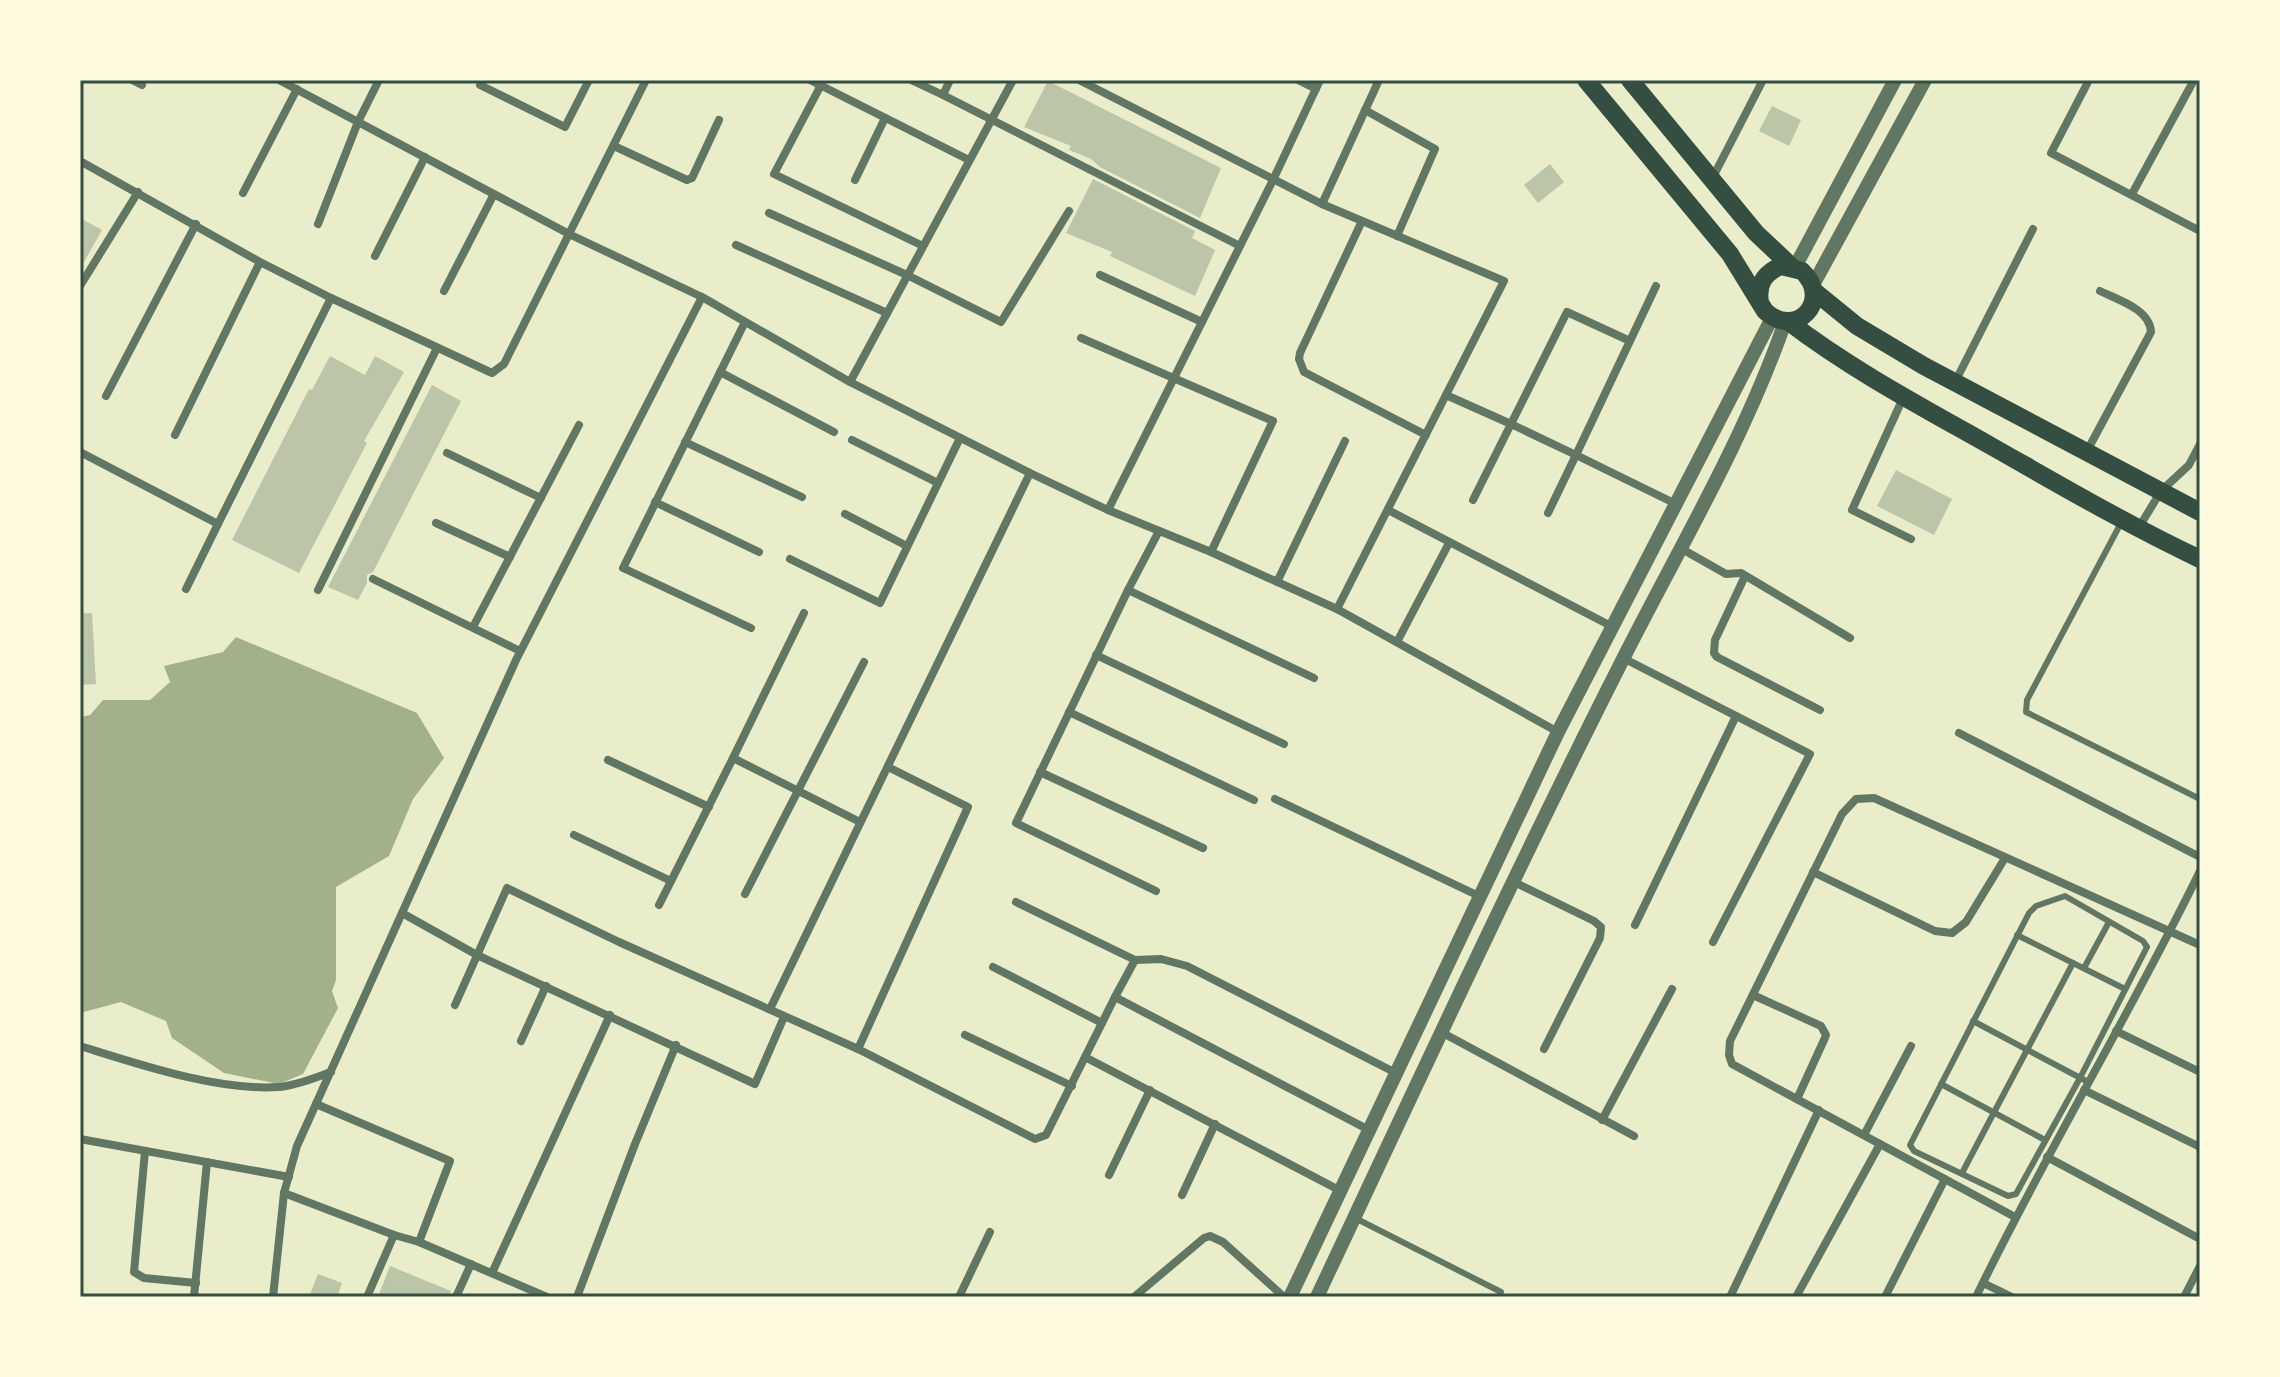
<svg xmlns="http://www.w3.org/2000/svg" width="2280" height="1377" font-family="Mulish,sans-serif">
<rect width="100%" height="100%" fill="#e9edc9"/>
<path fill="#a3b18a" d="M236,637L417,713L444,758L413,799L389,856L336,887V980L332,991L338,1008L303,1074L279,1084L224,1073L172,1038L166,1021L121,1002L80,1013V717L90,715L103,700H150L170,682L164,666L223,652Z"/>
<g fill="#bcc5a7">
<path d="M1048,81L1221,168L1200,218L1100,167L1091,159L1069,150L1071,146L1024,127Z"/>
<path d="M1772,106L1801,120L1789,146L1759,131Z"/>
<path d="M1550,164L1564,182L1538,203L1524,185Z"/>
<path d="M1093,179L1195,231L1192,238L1215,250L1195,296L1110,256L1112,252L1066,233Z"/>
<path d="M80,218L102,230L80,269Z"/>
<path d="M330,356L365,375L375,356L404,372L364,441L367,443L299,573L232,540L309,389L312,390Z"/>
<path d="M432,385L461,401L373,572L367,575V583L358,600L328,587Z"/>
<path d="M1896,470L1952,499L1934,535L1877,506Z"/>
<path d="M92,613L96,684L80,685V614Z"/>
<path d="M390,1266L451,1291L449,1297H378Z"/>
<path d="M318,1274L342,1283L337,1297H309Z"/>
</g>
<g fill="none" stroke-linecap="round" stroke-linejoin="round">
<g stroke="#617663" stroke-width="6">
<path d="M2122,521L2027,700L2026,712L2200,799"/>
<path d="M2065,896L2143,941L2147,947L2080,1078L2016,1194L2008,1196L1914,1151L1910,1145L2029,913L2036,906Z"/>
<path d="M2017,935L2125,989"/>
<path d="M2084,968L2109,922"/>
<path d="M1973,1021L2088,1082"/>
<path d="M1941,1084L2045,1140"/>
<path d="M1962,1173L2073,963"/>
<path d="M1355,1218L1501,1292"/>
</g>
<g stroke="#617663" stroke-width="8">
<path d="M132,80L142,85"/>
<path d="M279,80L571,235L702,297L850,382L1030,473L1108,510L1211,552L1337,609L1558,732"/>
<path d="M483,80L480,85L565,127L589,80"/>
<path d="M810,80L969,160"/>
<path d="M911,80L943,95"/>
<path d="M950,80L943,95L1240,246"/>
<path d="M1079,80L1322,204L1504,281L1337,609"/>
<path d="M1298,80L1316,89"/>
<path d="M2089,80L2051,153L2200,231"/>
<path d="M821,85L774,174L923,246"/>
<path d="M1365,110L1435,149L1397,236"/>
<path d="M614,146L687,180L692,178L719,120"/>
<path d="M80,161L260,262L331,298L492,373L504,364L646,80"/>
<path d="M1713,177L1763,80"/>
<path d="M855,180L885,118"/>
<path d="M243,193L297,89"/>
<path d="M2132,194L2194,80"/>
<path d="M1322,204L1379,80"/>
<path d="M769,213L907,275L1001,322L1069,211"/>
<path d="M1362,221L1300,353L1299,359L1304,372L1426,435"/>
<path d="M318,224L358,122L379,80"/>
<path d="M736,245L887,313"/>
<path d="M375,256L425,157"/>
<path d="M1100,275L1202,322"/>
<path d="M80,286L138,192"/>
<path d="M444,291L494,194"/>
<path d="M745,322L623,568L751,628"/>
<path d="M1081,338L1273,421L1211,552"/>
<path d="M1630,341L1567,312L1511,424L1576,455L1656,286"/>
<path d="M720,372L834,432"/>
<path d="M850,382L1013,80"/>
<path d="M1955,382L2033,229"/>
<path d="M1446,395L1511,424L1473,500"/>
<path d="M106,396L196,224"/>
<path d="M1903,398L1852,510L1911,539"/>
<path d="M175,435L260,262"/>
<path d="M852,440L938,483"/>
<path d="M685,442L802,497"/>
<path d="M2087,451L2151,332C2150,309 2118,300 2100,291"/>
<path d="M80,452L218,524L331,298"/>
<path d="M447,453L541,498"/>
<path d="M655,502L759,552"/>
<path d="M1108,510L1273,180L1320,80"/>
<path d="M1388,510L1613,627"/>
<path d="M1548,513L1576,455L1676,504"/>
<path d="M845,514L907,546"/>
<path d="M436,523L510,557"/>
<path d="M2138,529L2161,491L2189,465L2200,444"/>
<path d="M1682,549L1726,574L1741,573L1850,638"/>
<path d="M790,559L880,603L960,438"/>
<path d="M1745,576L1715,640L1714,653L1717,657L1820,710"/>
<path d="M373,579L520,651"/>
<path d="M1277,582L1345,441"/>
<path d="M186,589L218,524"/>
<path d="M318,590L437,348"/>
<path d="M1128,590L1314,678"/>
<path d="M804,613L733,758L860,822"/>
<path d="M473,627L579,425"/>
<path d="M1397,642L1449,543"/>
<path d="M1096,655L1284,744"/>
<path d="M1623,658L1810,754L1713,942"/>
<path d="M1069,712L1254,800"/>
<path d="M1959,733L2200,857"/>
<path d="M608,760L709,807"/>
<path d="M1040,772L1203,848"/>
<path d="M1275,799L1481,897"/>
<path d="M574,835L671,881"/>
<path d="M1813,872L1935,931L1952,933L1966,922L2005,858"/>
<path d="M1514,882L1594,921L1601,927L1600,938L1544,1049"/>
<path d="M1156,891L1016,823L1128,590L1159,531"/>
<path d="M745,894L864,662"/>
<path d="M1016,902L1135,960L1115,997"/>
<path d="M659,905L733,758"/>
<path d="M402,913L477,955L755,1084L784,1017"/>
<path d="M1635,925L1736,716"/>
<path d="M1135,960L1161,959L1187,966L1396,1073"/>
<path d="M993,967L1102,1023"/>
<path d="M1753,995L1821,1026L1826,1035L1824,1040L1797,1099"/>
<path d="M455,1005L507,888L619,942L858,1049L968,807L888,767"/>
<path d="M770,1009L1030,473"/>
<path d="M2116,1031L2200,1072"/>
<path d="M1441,1032L1634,1136"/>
<path d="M965,1035L1072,1086"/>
<path d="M521,1041L546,986"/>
<path d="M80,1046C138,1064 217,1091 278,1087C295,1086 314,1078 331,1072"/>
<path d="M858,1049L1035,1139L1046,1135L1115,997L1369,1130"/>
<path d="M1085,1057L1339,1190"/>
<path d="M2084,1090L2200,1147"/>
<path d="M316,1104L450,1161L419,1242"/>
<path d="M1602,1120L1672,989"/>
<path d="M1864,1135L1911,1046"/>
<path d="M80,1139L289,1177"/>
<path d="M145,1151L134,1272L144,1278L196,1283"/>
<path d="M2047,1157L2200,1239"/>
<path d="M1109,1175L1150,1090"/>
<path d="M1182,1195L1215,1124"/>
<path d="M2015,1217L1732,1064L1729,1055L1730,1041L1842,814L1856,799L1874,798L2200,945"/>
<path d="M492,1273L610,1015"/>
<path d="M1983,1283L2012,1297"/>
<path d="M194,1297L207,1162"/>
<path d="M273,1297L284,1193"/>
<path d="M367,1297L394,1235"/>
<path d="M456,1297L471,1264"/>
<path d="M547,1297L419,1242L394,1235L284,1193L297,1146L516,660L702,297"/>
<path d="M577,1297L635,1144L676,1045"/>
<path d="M959,1297L990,1232"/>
<path d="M1134,1297L1204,1238L1210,1236L1223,1242L1284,1297"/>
<path d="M1730,1297L1819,1110"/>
<path d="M1796,1297L1880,1144"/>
<path d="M1885,1297L1945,1179"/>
<path d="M1976,1297C2046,1152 2130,1015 2200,871"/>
<path d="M2184,1297L2200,1266"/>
</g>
<g stroke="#617663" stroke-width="14">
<path d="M1795,267L1895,80"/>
<path d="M1813,285L1925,80"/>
<path d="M1290,1297L1558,732L1772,318"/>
<path d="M1317,1297C1417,1084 1516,870 1623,659C1679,548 1744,440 1785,322"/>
</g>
<g stroke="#344e41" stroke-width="18">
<path d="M1586,80L1730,254L1765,311C1796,340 1833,300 1802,271L1781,266C1764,273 1757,284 1760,303"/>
<path d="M1630,80L1756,233L1791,266"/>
<path d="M1814,291L1857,326L1924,366L2200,512"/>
<path d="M1789,322C1852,370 1922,407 1991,446C2060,485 2128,525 2200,559"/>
</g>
</g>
<rect width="2280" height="1377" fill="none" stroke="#fefae0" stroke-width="164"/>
<rect x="82" y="82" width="2116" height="1213" fill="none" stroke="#344e41" stroke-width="3"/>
</svg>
